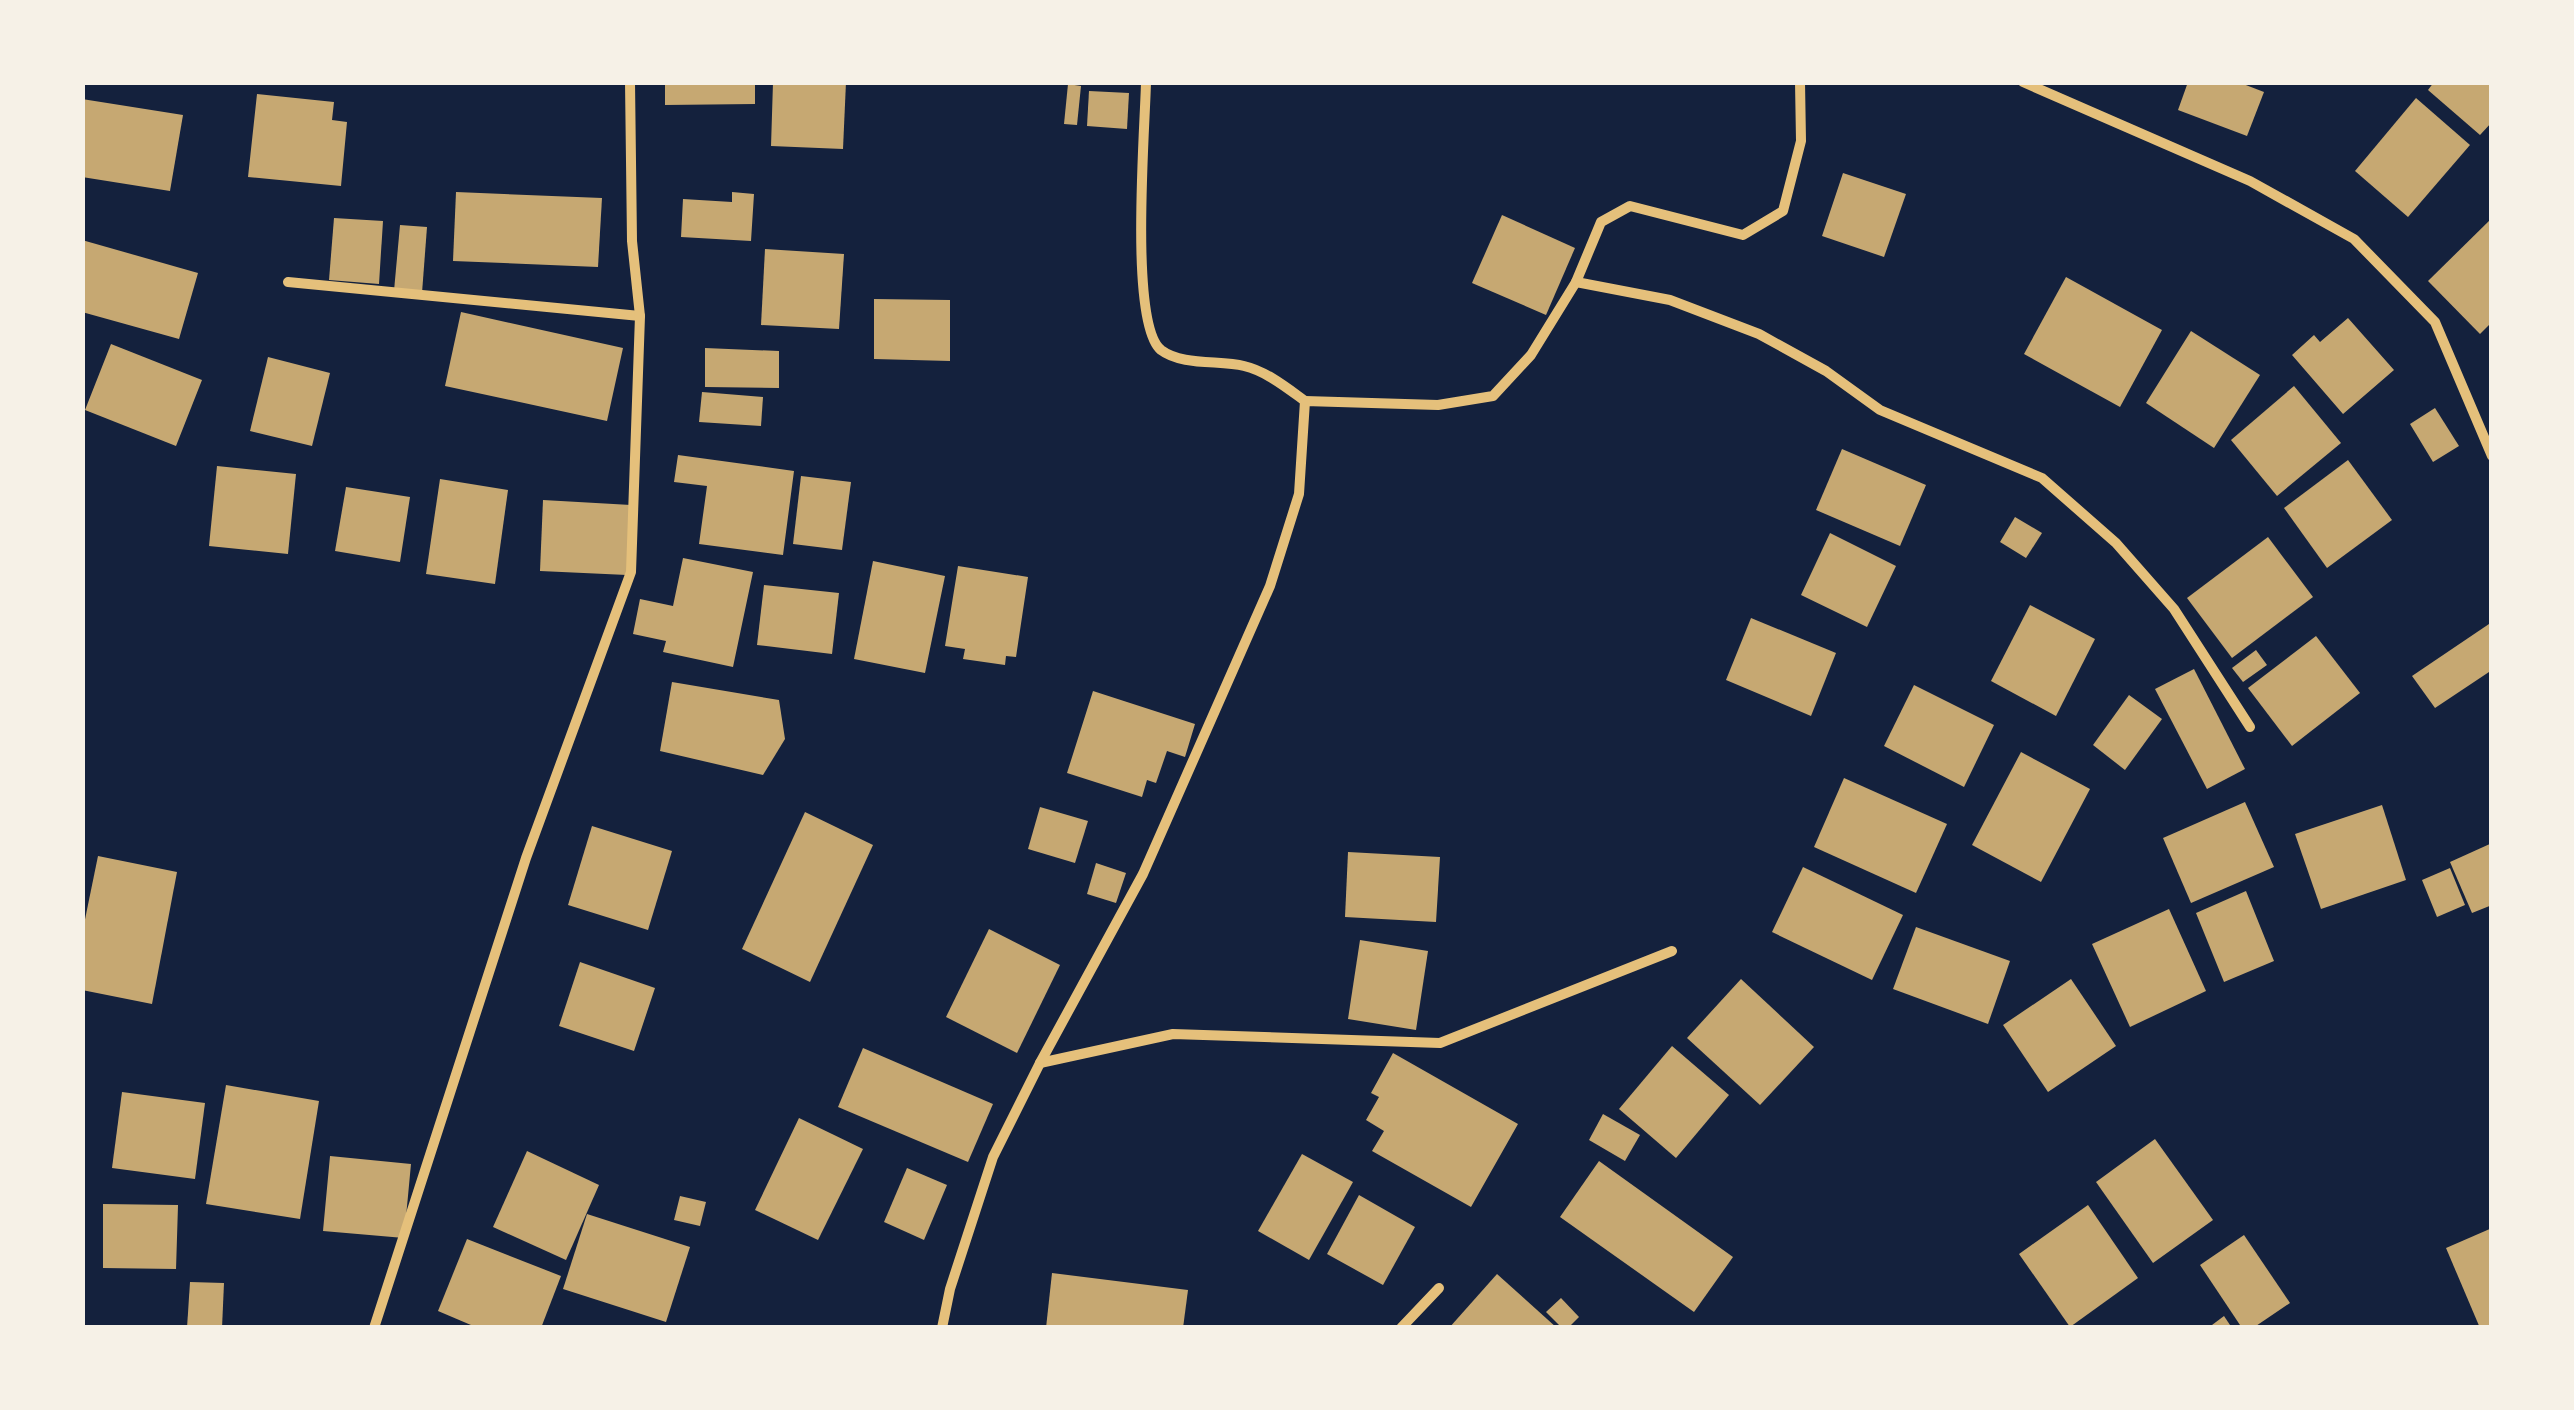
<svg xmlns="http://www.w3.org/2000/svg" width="2574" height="1410" font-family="Lato,sans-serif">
<rect width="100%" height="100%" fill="#14213d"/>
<g fill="#c6a872">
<path d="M665,82H755V104L665,105Z"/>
<path d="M773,82H846L843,149L771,146Z"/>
<path d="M2188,82H2238L2264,92L2247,136L2178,110Z"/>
<path d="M2434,82H2492V122L2480,135L2428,90Z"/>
<path d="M1068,84L1081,86L1077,125L1064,124Z"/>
<path d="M1089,91L1129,93L1127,129L1087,126Z"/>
<path d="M257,94L334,102L332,120L347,122L341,186L248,177Z"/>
<path d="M2416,98L2470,145L2408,217L2355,171Z"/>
<path d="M82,99L183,115L170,191L82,177Z"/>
<path d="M1843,173L1906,194L1884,257L1822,236Z"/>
<path d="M456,192L602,198L598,267L453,261Z"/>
<path d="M732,192L754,194L751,241L681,237L683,199L732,202Z"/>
<path d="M1502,215L1575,248L1546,315L1472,283Z"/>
<path d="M334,218L383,221L379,284L329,280Z"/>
<path d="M2492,218V322L2480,334L2428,281Z"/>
<path d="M400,225L427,227L422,293L394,291Z"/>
<path d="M82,240L198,273L179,339L82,312Z"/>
<path d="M765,249L844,254L839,329L761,325Z"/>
<path d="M2066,277L2162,330L2120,407L2024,354Z"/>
<path d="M874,299L950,300V361L874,359Z"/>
<path d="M461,312L623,348L607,421L445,386Z"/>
<path d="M2348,318L2394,370L2343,414L2292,355L2314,335L2320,342Z"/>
<path d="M2191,331L2260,375L2214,448L2146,403Z"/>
<path d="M111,344L202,380L176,446L85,410Z"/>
<path d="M705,348L779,351V388L705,387Z"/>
<path d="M268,357L330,373L312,446L250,431Z"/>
<path d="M2294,386L2341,443L2277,496L2231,440Z"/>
<path d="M702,392L763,397L761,426L699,422Z"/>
<path d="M2435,408L2459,446L2433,462L2410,424Z"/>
<path d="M1842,449L1926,485L1900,546L1816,510Z"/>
<path d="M678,455L794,471L783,555L699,544L707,486L674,482Z"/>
<path d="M2348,460L2392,520L2327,568L2284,508Z"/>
<path d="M217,466L296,474L288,554L209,546Z"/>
<path d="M801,476L851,482L842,550L793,544Z"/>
<path d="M440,479L508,490L495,584L426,574Z"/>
<path d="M346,487L410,497L400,562L335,551Z"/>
<path d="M543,500L631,505L627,575L540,571Z"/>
<path d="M2015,517L2042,533L2026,558L2000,542Z"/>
<path d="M1830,533L1896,566L1867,627L1801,595Z"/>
<path d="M2268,537L2313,597L2232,658L2187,598Z"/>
<path d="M683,558L753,572L733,667L663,652L666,641L633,634L640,599L673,606Z"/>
<path d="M873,561L945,576L925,673L854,659Z"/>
<path d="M958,566L1028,577L1016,657L1006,656L1005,665L963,659L965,649L945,646Z"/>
<path d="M764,585L839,593L832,654L757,645Z"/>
<path d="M2030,605L2095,639L2056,716L1991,681Z"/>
<path d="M1751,618L1836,653L1811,716L1726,680Z"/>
<path d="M2489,624L2492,670L2435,708L2412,676Z"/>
<path d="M2316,636L2360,693L2292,746L2248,688Z"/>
<path d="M2256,650L2267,665L2243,682L2232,668Z"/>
<path d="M2194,669L2245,769L2207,789L2155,689Z"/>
<path d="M672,682L779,700L785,739L763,775L660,751Z"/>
<path d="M1914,685L1994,725L1964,787L1884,746Z"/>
<path d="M1093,691L1195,724L1185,757L1167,751L1156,783L1147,780L1142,797L1067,773Z"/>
<path d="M2129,695L2162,719L2125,770L2093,745Z"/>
<path d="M2021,752L2090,789L2041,882L1972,845Z"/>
<path d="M1844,778L1947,824L1916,893L1814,847Z"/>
<path d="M2245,802L2274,867L2191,903L2163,838Z"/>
<path d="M2382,805L2406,880L2321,909L2295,834Z"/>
<path d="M1040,807L1088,821L1075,863L1028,849Z"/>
<path d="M805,812L873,845L810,982L742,949Z"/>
<path d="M592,826L672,851L648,930L568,905Z"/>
<path d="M2492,843V905L2472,913L2450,862Z"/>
<path d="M1348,852L1440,857L1436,922L1345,917Z"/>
<path d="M98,856L177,872L152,1004L82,990V934Z"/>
<path d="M1096,863L1126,873L1116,903L1087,894Z"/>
<path d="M1803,867L1903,915L1872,980L1772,932Z"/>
<path d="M2450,868L2465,905L2437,917L2422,880Z"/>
<path d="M2246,891L2274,961L2224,982L2196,913Z"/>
<path d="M2169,909L2206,991L2130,1027L2092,944Z"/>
<path d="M1916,927L2010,961L1988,1024L1893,989Z"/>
<path d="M989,929L1060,965L1017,1053L946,1017Z"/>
<path d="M1360,940L1428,951L1416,1030L1348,1019Z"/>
<path d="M580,962L655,988L634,1051L559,1026Z"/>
<path d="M1741,979L1814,1047L1760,1105L1687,1038Z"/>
<path d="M2071,979L2116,1046L2048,1092L2003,1025Z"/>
<path d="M1672,1046L1729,1095L1676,1158L1619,1109Z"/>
<path d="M863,1048L993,1104L968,1162L838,1107Z"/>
<path d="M1393,1053L1518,1124L1471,1207L1372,1151L1384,1131L1366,1120L1379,1097L1371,1093Z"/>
<path d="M226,1085L319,1101L300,1219L206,1204Z"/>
<path d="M122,1092L205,1103L195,1179L112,1168Z"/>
<path d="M1603,1114L1640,1135L1625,1161L1589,1140Z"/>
<path d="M799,1118L863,1149L818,1240L755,1210Z"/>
<path d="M2155,1139L2213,1220L2153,1263L2096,1182Z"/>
<path d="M527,1151L599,1185L566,1260L493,1227Z"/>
<path d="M1302,1154L1353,1182L1309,1260L1258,1231Z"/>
<path d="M330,1156L411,1164L404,1238L323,1231Z"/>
<path d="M1599,1161L1733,1257L1694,1312L1560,1217Z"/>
<path d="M907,1168L947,1185L924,1240L884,1222Z"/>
<path d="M1359,1195L1415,1227L1383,1285L1327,1254Z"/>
<path d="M680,1196L706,1202L700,1226L674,1220Z"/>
<path d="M103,1204L178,1205L176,1269L103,1268Z"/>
<path d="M2088,1205L2138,1278L2070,1327L2019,1254Z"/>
<path d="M587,1214L690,1247L666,1322L563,1289Z"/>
<path d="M2492,1228V1328H2480L2446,1248Z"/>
<path d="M2244,1235L2290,1303L2253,1328H2242L2200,1265Z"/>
<path d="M467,1239L561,1276L541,1328H478L438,1311Z"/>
<path d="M1052,1273L1188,1290L1183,1328H1046Z"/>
<path d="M1497,1274L1557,1328H1449Z"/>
<path d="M190,1282L224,1283L222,1328H187Z"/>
<path d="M1561,1298L1579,1317L1568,1328H1562L1546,1312Z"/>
<path d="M2224,1316L2232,1328H2214L2212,1325Z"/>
</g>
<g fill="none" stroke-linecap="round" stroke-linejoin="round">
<g stroke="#e5c07b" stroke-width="10">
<path d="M1146,82C1145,130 1129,324 1161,350C1182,366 1220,360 1244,366C1266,371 1287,388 1305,401"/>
<path d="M2023,82L2250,181L2354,239L2435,322L2492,456"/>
<path d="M288,282L640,316"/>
<path d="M1576,282L1670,300L1759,334L1826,371L1880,410L2042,478L2116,543L2174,609L2250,727"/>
<path d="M1040,1063L1173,1034L1440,1043L1672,951"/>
<path d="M374,1328L526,858L631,572L640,316L632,241L630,82"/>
<path d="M942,1328L950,1289L993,1157L1040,1063L1143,874L1270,586L1299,494L1305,401L1438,405L1493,396L1531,355L1576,282L1601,222L1630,206L1743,235L1783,211L1801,141L1800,82"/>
<path d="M1401,1328L1439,1288"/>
</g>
</g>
<rect width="2574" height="1410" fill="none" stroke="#f6f1e7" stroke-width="170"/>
</svg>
